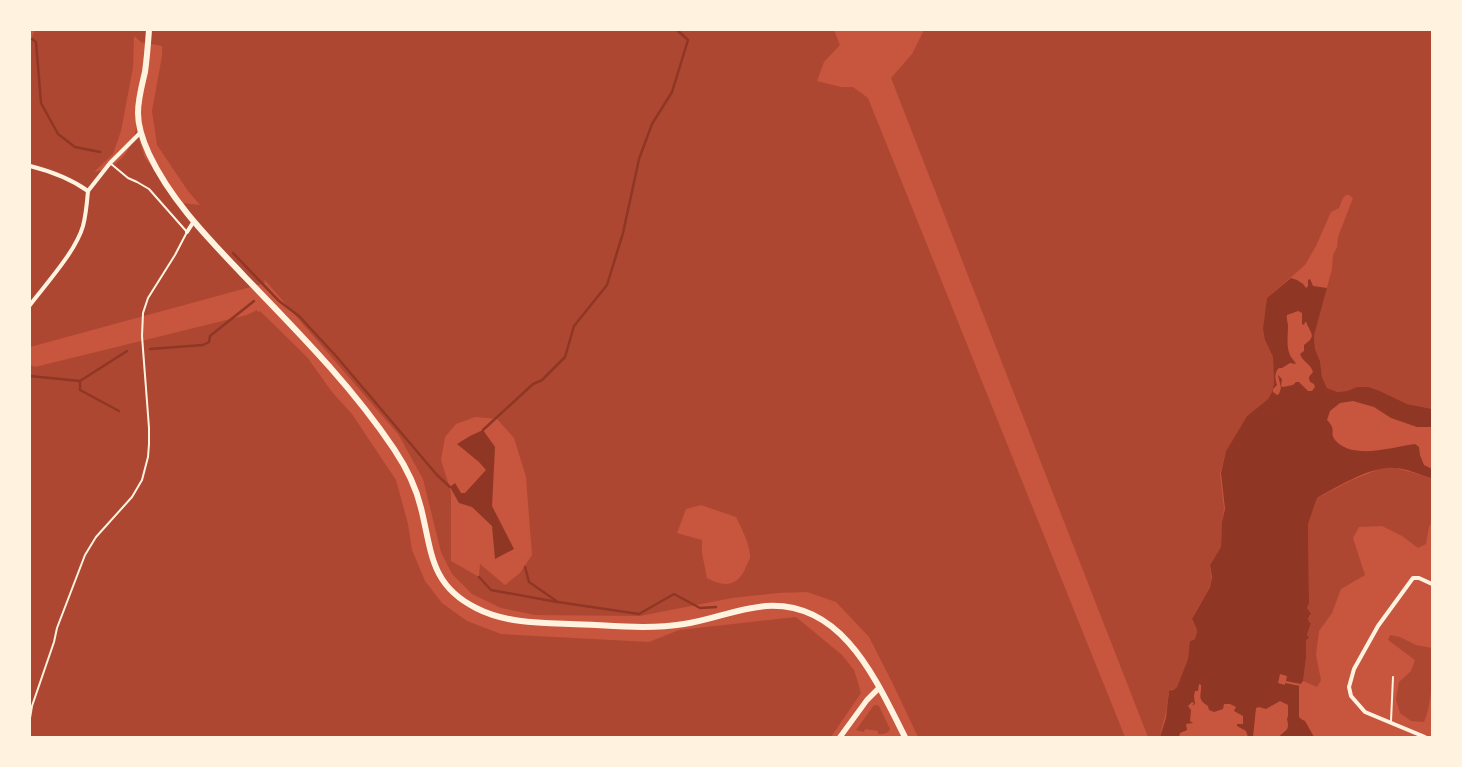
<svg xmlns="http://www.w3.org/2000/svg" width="1462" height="767" font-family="'PT Serif',serif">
<rect width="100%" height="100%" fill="#c8553d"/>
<g fill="#ae4732" fill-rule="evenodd">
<path d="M35,30H834L840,45L824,62L817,81L841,87H853L868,98L1125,737H918L892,682L869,637L836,602L807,592L778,593L732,598L640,616L535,615L501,608L472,594L452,574L441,552L423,479L398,434L264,279L265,283L30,347V42ZM134,36L141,42L162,46V56L152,111L157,145L188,191L200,205L182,203L145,158L136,129C131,152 118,168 94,172L113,154L121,131L133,67ZM475,417L497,419L514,438L526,477L532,555L520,573L505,585L480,564L479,577L451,561V492L441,460L445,437L456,424ZM701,505L736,517C741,527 751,547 750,558C749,561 746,565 745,569C737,587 723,587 707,578L702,553V540L677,533L686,509Z"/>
<path d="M924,30H1432V409L1407,404L1380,391L1357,387L1347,391L1336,392L1327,388L1322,377L1320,361L1315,349L1314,336L1332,269L1333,255L1337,247L1338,237L1353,198L1349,195H1346L1343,198L1339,208L1331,212L1316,246L1305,265L1267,298L1265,340L1273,357L1274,383L1272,392L1268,399L1247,416L1226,451L1220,474L1224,509L1222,522L1221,547L1210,565C1210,571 1212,575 1211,581C1208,595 1196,607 1192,621C1198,627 1198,631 1195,639L1191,640L1188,659L1177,687L1176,689H1172L1168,694C1168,711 1163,721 1160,737H1148L891,78L912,54Z"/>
<path d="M257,310L258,312L260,311L307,357L332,392L352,414L396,480L408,524L412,550L425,581L442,603L467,621L501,634L649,642L679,630L796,617L842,655L854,670L861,692L856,686L861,693L831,737H30V365L35,367L247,315Z"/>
<path d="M1382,468H1396L1432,478V521L1429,527L1426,544L1418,548L1402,536L1382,526L1359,527L1353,538L1365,575L1341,589L1332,613L1319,631L1316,655L1321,680L1317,687L1303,681L1306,658V640L1308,638L1307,635L1311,623L1309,622L1308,617L1311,616L1307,608L1309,603L1308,523L1317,498L1352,480Z"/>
<path d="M1390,635L1400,637L1416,645L1432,648C1432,671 1433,702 1424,722L1411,721L1400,713L1396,699L1399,682L1411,671L1415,660L1388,640Z"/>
<path d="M874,705L879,706L890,729C888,734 883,734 878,734V731L865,729L864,732L856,730Z"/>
</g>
<g fill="#8f3625" fill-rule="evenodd">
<path d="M1291,278L1297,280L1303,284L1306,288L1308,286V280L1310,279L1313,286L1327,288L1314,336L1315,349L1320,361L1322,377L1327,388L1337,392L1347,391L1357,387H1368L1380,391L1407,404L1432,409V427H1417L1391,418L1374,407L1353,401L1340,403L1330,411L1327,420C1329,422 1331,424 1332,427C1334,433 1330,434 1336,441C1353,460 1393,447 1415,444L1419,447L1420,455L1424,465L1432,469V478C1419,475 1407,468 1394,468C1371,466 1337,487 1317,498L1308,524L1309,603L1307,608L1311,614L1308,618L1309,622L1311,623L1307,635L1309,638L1306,640V658L1303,681L1299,686V717L1301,719L1305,721L1314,737H1279C1286,729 1290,731 1287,719L1288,716V705L1280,701L1266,709L1259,707L1256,708L1253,737H1248L1246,731L1237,726V724H1243V716L1234,711L1236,707L1230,704H1224L1223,709L1214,712L1209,710L1208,706C1196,698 1202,696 1201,685L1199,684L1198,691H1195L1194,696L1195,704L1192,706L1194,703L1192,702L1188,706L1191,710L1190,721L1193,723L1186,724L1187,730L1180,733L1179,737H1160L1166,718L1169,691L1175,689L1177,687L1188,659L1190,641L1195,639C1199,627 1196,629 1192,619L1210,587L1212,577L1210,565L1221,547L1222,522L1225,509L1221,473L1226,451L1247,416L1268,399L1272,392L1274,383L1273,357L1265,340L1263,329L1267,298ZM1298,311L1302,313V324L1304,325L1305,322H1306C1311,334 1317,336 1304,345V351L1300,354C1302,361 1311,364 1313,372L1309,377C1309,381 1310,382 1314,384L1315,387L1312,391H1308L1299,382H1296L1293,385L1283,387L1281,386L1282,379L1278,375L1281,388L1279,394L1277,395L1273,392V389L1277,385C1275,380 1274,372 1279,368H1282L1290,363L1296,364C1295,361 1291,358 1290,355C1286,346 1288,336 1288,326C1288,322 1286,319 1287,315Z"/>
<path d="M483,430L495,447L492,506L514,549L495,559L492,526L472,507L459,503L450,487L455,483L461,493H465L486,470L479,462L457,444L470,436Z"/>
</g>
<path fill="#c8553d" d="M1280,674L1287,676L1286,681L1301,684L1300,686L1285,683V685L1278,683Z"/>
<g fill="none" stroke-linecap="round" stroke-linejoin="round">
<g stroke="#8f3625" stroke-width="2.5">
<path d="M32,39L36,42L41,103L58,134L75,147L100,152"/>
<path d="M233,253L279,301L299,316L336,356L437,475L450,487"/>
<path d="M150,349L203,345L209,342L210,336L254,301"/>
<path d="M30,376L80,381L127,351"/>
<path d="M80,381V390L119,411"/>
<path d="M483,430L533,384L542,380L565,357L574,326L607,285L623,233L639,159L652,124L672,92L688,40L677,30"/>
<path d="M525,567L529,582L558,602L639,614L674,594L700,608L716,607"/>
<path d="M479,577L491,590L557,602"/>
</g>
<g stroke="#fff3e0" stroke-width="2">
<path d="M30,718L32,706L54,642L57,628L85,555L96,537L132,497L142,480L148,457L149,444V428L142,336L143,313L148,298L175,255L187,232L149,189L137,182L128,178L110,163"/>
<path d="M1391,721L1393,677"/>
</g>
<g stroke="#fff3e0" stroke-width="4">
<path d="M30,166C50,171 71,179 88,191"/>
<path d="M88,191L110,163L141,132"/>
<path d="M187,232L194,221"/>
<path d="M30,305C46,284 76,251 83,226C86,215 87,203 88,191"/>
<path d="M1425,737L1365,712L1351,696L1349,687L1354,669L1378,626L1413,578H1419L1432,584"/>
</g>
<path stroke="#fff3e0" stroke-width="5.5" d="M840,737L867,700L879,688"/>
<path stroke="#fff3e0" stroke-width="6" d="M149,30C148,44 147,58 145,72C142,85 138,99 138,113C138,127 143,141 149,154C171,201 209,239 244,276C297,331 351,385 394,449C406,467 416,487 421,508C432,552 430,585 476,608C505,623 539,623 570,624C608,625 647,630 684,624C712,620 738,608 766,606C843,601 876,680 905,737"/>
</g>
<rect width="1462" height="767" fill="none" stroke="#fff3e0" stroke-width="62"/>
</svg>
